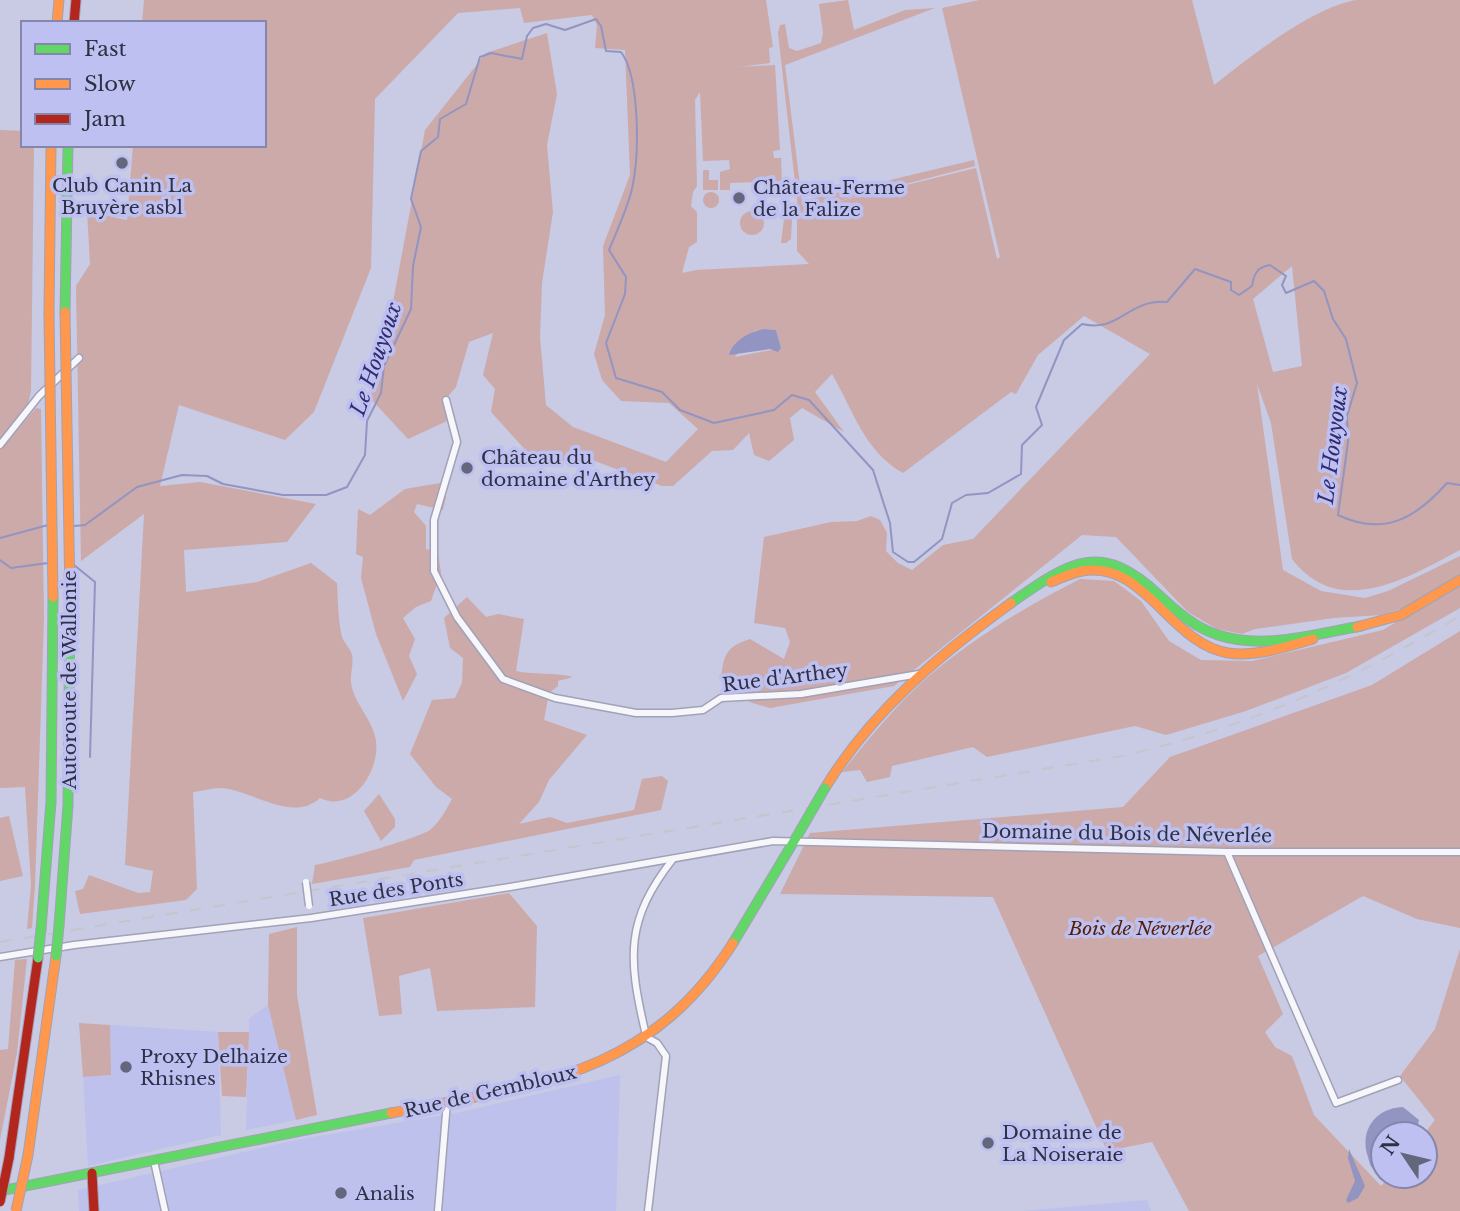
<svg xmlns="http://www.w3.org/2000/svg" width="1460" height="1211" font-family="'Libre Baskerville',serif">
<rect width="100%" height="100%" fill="#c9cae4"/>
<g fill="#bec1eb">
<path d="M268,1005L296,1120L246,1130L249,1019Z"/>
<path d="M110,1025L218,1032L221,1135L88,1166L83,1077L111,1075Z"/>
<path d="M620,1075L616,1211H79L78,1190L301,1139L456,1113Z"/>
<path d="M1147,1200L1151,1211H1024Z"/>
</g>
<g fill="#cbaaa9" fill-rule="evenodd">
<path d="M144,0H766L773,47L769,48L770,63L739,67L775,65L780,150L773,151L774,158H781L782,181L730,183V190H720V172L730,169L729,160L703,161L700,92L695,100L697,186L693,192L691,206L697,212V242L689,247L682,273L696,270L809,264L797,251V200L778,33L780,25L785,24L789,48L797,51L821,43L823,33L819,4L848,0L854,30L905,10L935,8L785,65L802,201L974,160L975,166L824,205L976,168L997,259L1000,257L942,8L979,0H1192L1214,85C1248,58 1314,6 1357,0C1390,0 1427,0 1460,0V550C1407,578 1339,620 1292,559L1271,423L1257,384L1283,570L1321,591L1365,598L1388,591L1460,556V576L1409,606L1381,615L1334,618L1255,629L1242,634L1217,629L1188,612L1116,537L1082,535L894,686L770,708L749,702L737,678H721C724,654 726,647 750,639L784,659L790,642L785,628L754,623L764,537L831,522L857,521L871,516L880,520L887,533L886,551L898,563L912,570L943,545L973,539L1150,354L1084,316L1038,355L1016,394L1011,392L903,473C864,451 853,410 832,374L815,392L844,432L802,408L790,418L794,440L769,461L754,455L749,433L733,450L712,451L673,486H662L584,457L540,466L491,412L495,389L483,375L493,333L469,342L456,387L443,402L447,421L408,439L370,398L385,345L425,130L486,53L547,33L557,94L547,145L553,212L542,283L540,337L546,405L573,427L666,462L698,429L669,403L621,401L602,380L594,354L605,315L603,246L630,175L625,50L595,48L597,25L592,15L524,23L520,8L458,13L375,99L371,268L314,412L285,440L179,405L160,486L200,482L316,504L287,542L184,550L186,592L257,582L311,563L337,583C338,600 338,620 342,637C344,643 351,649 352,655C354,664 350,674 351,682C353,703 373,719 376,741C380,771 352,814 320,798C291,824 251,789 220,788C212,788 202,791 193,792L197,889L186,900L80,914L75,891L83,889L89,875L138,893L150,892L153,871L125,865L144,514L81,561L76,286L90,264L87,211L127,220L133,145H264V23H142ZM1292,266L1302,366L1273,372L1253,299ZM764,329L776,330L781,348L735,357L755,331Z"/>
<path d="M0,130L23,131V145H34L31,391L28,405L0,439Z"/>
<path d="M703,170H709V180H718V190H703Z"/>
<circle cx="711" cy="200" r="8"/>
<path d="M785,210L792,219L791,239L786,243H781Z"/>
<circle cx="752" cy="223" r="12"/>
<path d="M36,408L41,409L44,618L35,886L32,928L27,929L31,885L25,787L0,788V450Z"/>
<path d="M440,483L446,497L443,510L417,504L414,512L426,526V549L438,552L441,573L431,601L416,607L403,618L415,639L409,656L417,674L403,701L376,634L361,578L363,557L356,554L358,509L370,515L405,489Z"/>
<path d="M1080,579L1114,581L1141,601L1169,641L1201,660L1252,661L1383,630L1460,584V608L1346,673L1246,711L1166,735L1135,726L987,757L973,747L892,766L890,777L867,782L860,770L842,772C867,741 892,710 921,683C968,641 1023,608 1080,579Z"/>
<path d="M467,597L486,617L498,614L524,619L516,671C535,675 553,672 573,677L558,681V686L549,693L544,720L587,735L549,780L539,802L519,824L550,817L567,823L634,810L642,779L662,776L668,781L661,810L414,860L410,867L312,884L315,865C333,862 417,839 430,830C440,822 446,810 452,799L436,787L410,754L432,700L455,698L462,683L463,658L450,648L444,618Z"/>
<path d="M1460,631V928L1417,919L1363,896L1258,956L1283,1014L1265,1032L1275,1047L1292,1056L1314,1115L1381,1186L1390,1176H1425L1424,1134L1435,1120L1400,1076L1435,1029L1460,949V1211H1189L1152,1142L1107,1151L993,897L780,894L810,833L1123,807L1170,757L1372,685Z"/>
<path d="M379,794L395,819V827L381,841L364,811Z"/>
<path d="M9,816L23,876L0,881V818Z"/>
<path d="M509,893L537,926L535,1007L437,1011L430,968L399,976L402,1014L379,1016L363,918Z"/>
<path d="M297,927V995L317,1115L296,1120L268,1005L269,934Z"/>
<path d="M27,959L17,1053L0,1140V1050L8,1049L15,960Z"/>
<path d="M79,1023L110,1025L111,1075L83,1077Z"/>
<path d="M218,1032H249L246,1097L222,1096Z"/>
</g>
<g fill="#9294c2">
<path d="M764,329L776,330L781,348L778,352L770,349L729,355C733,340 750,332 764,329Z"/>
<path d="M1403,1107L1419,1120L1416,1134H1383V1166L1376,1171C1370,1167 1370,1164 1368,1157C1359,1131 1375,1108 1403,1107Z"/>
<path d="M1349,1149L1365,1186L1358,1198L1348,1203L1346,1200L1355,1181L1348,1158Z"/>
</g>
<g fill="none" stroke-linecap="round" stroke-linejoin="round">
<g stroke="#9294c2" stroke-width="2">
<path d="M74,526L85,525L137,487L182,475L207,476L223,484L283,495H326L347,487L365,455L367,421L381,393L384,366L411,309L413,266L421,227L411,199L421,151L438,137L440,119L466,104L480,57L491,53L522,59L527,36L533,28L546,24L565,30L596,19L601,26L606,51L621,52C640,77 639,153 633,184C629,206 617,230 609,250L626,277L625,294L606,343L616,378L662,392L680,410L714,423L774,410L792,395L809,400L873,470L890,523L893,552L908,562H914L942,539L952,503L966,495L988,493L1021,474L1022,445L1042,425L1036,407L1064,340L1082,324C1120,333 1127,299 1167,302L1195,269L1231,282V290L1239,295L1252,286C1254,274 1257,267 1270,265L1286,276L1282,285L1286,293L1314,281L1324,291L1333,319L1346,339L1357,383L1347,416L1348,442L1338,515C1384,537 1416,518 1447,483L1460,485"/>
<path d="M0,538L48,525"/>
<path d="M0,560L11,568L48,563"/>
<path d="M74,565L95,582L90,757"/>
</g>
<g stroke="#a1a2b7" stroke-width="9">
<g id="street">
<path d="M446,400L457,442L434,520V571L457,617L503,679L555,698L636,713H672L703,710L721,698L801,694L919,674"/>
<path d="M0,445L39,396L79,358"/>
<path d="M1227,852L1336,1103L1398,1080"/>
<path d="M0,957L74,945L311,918L510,887L773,841L1227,852H1460"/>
<path d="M154,1161L165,1211"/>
<path d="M438,1211L447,1102"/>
<path d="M648,1211L666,1056L657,1043L648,1038L645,1031C628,958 625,920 673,859"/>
</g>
</g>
<g stroke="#a1a2b7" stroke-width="11">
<g id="fast">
<path d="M65,312L68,145"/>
<path d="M1011,603C1071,561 1101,540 1160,596C1177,612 1196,628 1218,635C1264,650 1315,634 1361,626"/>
<path d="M59,926L68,805L70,597"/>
<path d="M41,929L51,802L53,597"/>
<path d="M733,943L800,831"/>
<path d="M0,1191L391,1113"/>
</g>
</g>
<g stroke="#a1a2b7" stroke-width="11">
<g id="slow">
<path d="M57,23L59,0"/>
<path d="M49,313L51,145"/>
<path d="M1051,582C1061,578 1071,573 1082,571C1145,560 1169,643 1228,653C1256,657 1286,647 1313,639"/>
<path d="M1357,627L1401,615L1460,580"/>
<path d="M825,788C871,712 939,655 1011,603"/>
<path d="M391,1113C534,1085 648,1077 733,943"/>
<path d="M28,1155L56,956"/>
</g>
</g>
<g stroke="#a1a2b7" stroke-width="11">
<g id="jam">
<path d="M74,23L76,0"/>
<path d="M9,1158L38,958"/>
<path d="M92,1173L94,1211"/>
</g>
</g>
<use href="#street" stroke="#f7f7fb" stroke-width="6"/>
<use href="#fast" stroke="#63d668" stroke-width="9"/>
<use href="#slow" stroke="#ff974d" stroke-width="9"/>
<use href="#jam" stroke="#b3261e" stroke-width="9"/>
<path stroke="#c5c5cc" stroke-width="2" stroke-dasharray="12 12" stroke-linecap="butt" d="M0,942L1122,756C1250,726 1347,683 1460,616"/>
<g stroke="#a1a2b7" stroke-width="9" stroke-linecap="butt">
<path id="street-bridge" d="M306,882L309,906"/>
</g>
<g stroke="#a1a2b7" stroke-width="11" stroke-linecap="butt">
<g id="fast-bridge">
<path d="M800,831L825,788"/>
<path d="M56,956L59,926"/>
<path d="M38,958L41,929"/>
</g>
</g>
<g stroke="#a1a2b7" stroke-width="11" stroke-linecap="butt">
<g id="slow-bridge">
<path d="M65,312L70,597"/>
<path d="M49,313L53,597"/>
<path d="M16,1211L28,1155"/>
</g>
</g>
<g stroke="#a1a2b7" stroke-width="11" stroke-linecap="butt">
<path id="jam-bridge" d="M0,1202L9,1158"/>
</g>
<use href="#street-bridge" stroke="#f7f7fb" stroke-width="6"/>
<use href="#fast-bridge" stroke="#63d668" stroke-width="9"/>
<use href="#slow-bridge" stroke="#ff974d" stroke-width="9"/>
<use href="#jam-bridge" stroke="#b3261e" stroke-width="9"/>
</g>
<g fill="#64667b" stroke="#bdc0f0" stroke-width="2.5">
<circle cx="122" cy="163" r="7"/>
<circle cx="739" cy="198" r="7"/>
<circle cx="467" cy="468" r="7"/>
<circle cx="126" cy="1067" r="7"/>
<circle cx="988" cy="1143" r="7"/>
<circle cx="341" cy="1193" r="7"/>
</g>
<g text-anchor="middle" stroke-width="7" stroke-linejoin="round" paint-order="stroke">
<g font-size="19" fill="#2e3043" stroke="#bdc0f0" text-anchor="start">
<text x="122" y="192" text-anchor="middle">Club Canin La<tspan x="122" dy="22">Bruyère asbl</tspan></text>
<text x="753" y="194">Château-Ferme<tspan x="753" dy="22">de la Falize</tspan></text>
<text x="481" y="464">Château du<tspan x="481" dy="22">domaine d'Arthey</tspan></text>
<text x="140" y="1063">Proxy Delhaize<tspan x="140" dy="22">Rhisnes</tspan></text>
<text x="1002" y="1139">Domaine de<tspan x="1002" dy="22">La Noiseraie</tspan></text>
<text x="355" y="1200">Analis</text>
</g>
<g font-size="19" fill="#2e3043" stroke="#bdc0f0">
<text transform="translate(785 677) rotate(-7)" y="7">Rue d'Arthey</text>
<text transform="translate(69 680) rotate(-90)" y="7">Autoroute de Wallonie</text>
<text transform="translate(1127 833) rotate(1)" y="7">Domaine du Bois de Néverlée</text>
<text transform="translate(396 889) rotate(-9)" y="7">Rue des Ponts</text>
<text transform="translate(490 1091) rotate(-13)" y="7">Rue de Gembloux</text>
</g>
<g font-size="19" font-style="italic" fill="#551d03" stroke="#bdc0f0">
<text x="1140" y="935">Bois de Néverlée</text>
</g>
<g font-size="21" font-style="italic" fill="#312c71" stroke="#bdc0f0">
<text transform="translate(376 359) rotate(-71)" y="7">Le Houyoux</text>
<text transform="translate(1333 445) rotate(-83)" y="7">Le Houyoux</text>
</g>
</g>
<rect x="21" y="21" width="245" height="126" fill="#bdc0f0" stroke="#8486ab" stroke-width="2"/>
<rect x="35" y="44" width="35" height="10" fill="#63d668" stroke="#8486ab" stroke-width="2"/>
<text x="84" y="56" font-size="21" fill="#2e3043">Fast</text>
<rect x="35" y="79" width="35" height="10" fill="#ff974d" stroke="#8486ab" stroke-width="2"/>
<text x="84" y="91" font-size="21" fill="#2e3043">Slow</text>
<rect x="35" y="114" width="35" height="10" fill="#b3261e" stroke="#8486ab" stroke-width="2"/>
<text x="84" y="126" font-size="21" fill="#2e3043">Jam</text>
<g transform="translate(1404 1155) rotate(305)"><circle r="33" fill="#bdc0f0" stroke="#8486ab" stroke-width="2"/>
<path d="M0-5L12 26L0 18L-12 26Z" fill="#64667b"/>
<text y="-10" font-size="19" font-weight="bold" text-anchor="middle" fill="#2e3043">N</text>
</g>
</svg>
